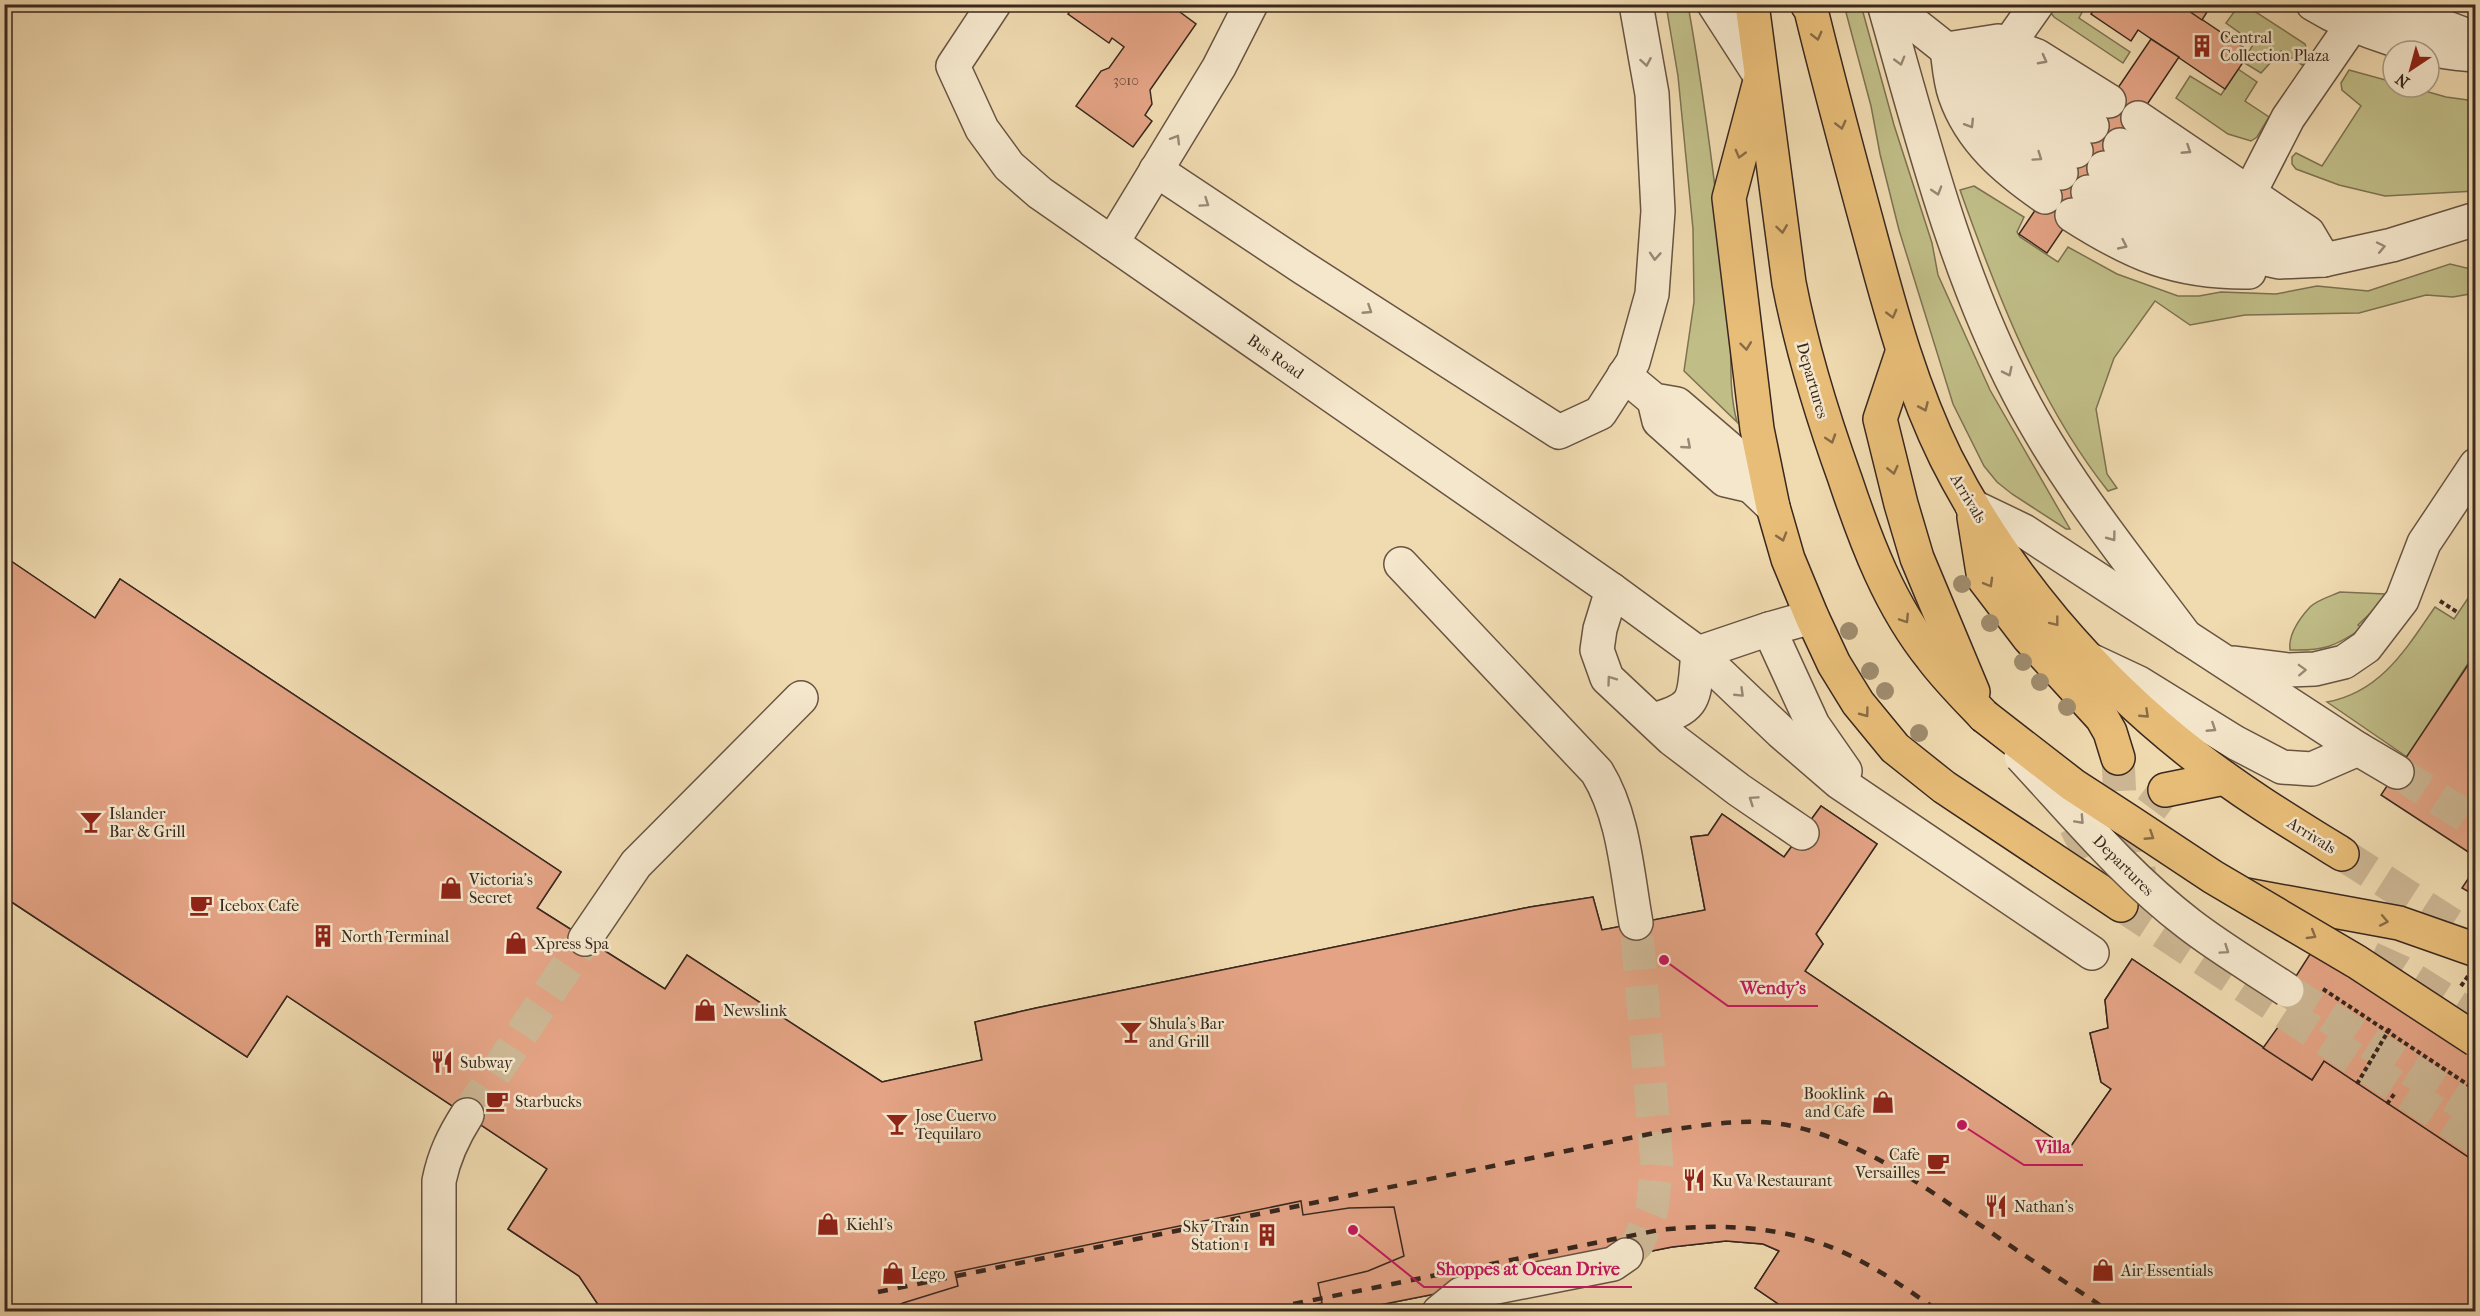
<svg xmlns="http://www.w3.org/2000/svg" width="2480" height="1316" font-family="'IM FELL French Canon',serif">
<rect width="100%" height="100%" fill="#f0dab0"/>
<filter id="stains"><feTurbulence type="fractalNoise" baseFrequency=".00333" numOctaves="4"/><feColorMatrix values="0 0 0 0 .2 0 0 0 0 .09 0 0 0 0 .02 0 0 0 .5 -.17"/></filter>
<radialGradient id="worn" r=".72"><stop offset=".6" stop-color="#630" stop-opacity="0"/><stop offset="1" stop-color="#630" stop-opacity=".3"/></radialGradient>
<g fill="#c0bd87" stroke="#7d7252" stroke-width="1.5">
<path d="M1666,5H1688C1706,105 1718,206 1729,308C1733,346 1727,385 1737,422L1684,371L1694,302L1693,229L1678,76Z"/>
<path d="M1844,5H1861L1894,125L1932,243L1938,275L1990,390L2070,529H2066L2012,494L1997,482L1984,466L1953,404L1899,230L1880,154L1871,106Z"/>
<path d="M2056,5H2086L2079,18L2130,52L2123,63L2054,17L2051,13V8Z"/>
<path d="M2239,5H2245L2305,44L2308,53L2306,63L2302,65L2281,51L2261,73L2243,62L2254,43L2226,23Z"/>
<path d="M2238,69L2257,82L2245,101L2269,117L2257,137L2251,141L2228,134L2176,98L2190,76L2221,95Z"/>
<path d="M2349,70L2393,82V87H2411L2446,97L2475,101V191L2385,196L2339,185L2296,169L2292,164V157L2296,153L2322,166L2361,106L2342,90L2341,83Z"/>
<path d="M1974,186L2024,217L2017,232L2020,237L2058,262L2068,247L2117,274L2178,296H2199L2221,292L2276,294L2317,286L2368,291L2450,264L2475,270V293L2453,297L2426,295L2359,313L2245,315L2190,325L2155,301L2114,358L2096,409L2107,474L2117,488L2108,491C2039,404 1997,294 1960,190Z"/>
<path d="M2475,588V653L2407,757L2327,702C2381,692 2406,649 2435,607L2454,619Z"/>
<path d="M2340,592L2385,594L2384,600L2358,625L2362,628C2335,647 2323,651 2290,650C2288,635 2300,618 2310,607C2317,600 2331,596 2340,592Z"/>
</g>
<g fill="#e3a384" stroke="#3a281e" stroke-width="1.5">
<path d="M1075,4H1169L1196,24L1150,90L1152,104L1145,115L1152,121L1133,147L1076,106L1101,71L1109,68L1124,47L1112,38L1109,43L1068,14Z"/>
<path d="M2098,4H2179L2250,52L2225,89L2138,30L2131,41L2091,14Z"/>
<path d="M2179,4H2212L2202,20Z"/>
<path d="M2151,39L2179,57L2047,253L2019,234Z"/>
<path d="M8,559L95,618L120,579L561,872L537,908L665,989L687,955L882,1082L982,1060L975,1022L1036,1008L1530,907L1593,897L1602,930L1705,910L1691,837L1708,835L1722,814L1784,857L1821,806L1877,844L1816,934L1823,944L1805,971L2069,1149L2111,1089L2101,1082L2090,1033L2108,1028L2105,1000L2132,959L2312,1080L2324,1061L2476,1162V1312H1790L1755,1288L1779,1251L1763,1244L1726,1241L1672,1247L1344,1312H603L579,1276L508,1229L547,1169L287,996L247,1057L4,897V564Z"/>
<path d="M8,559L95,618L120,579L561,872L537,908L665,989L687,955L882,1082L982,1060L975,1022L1036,1008L1530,907L1593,897L1602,930L1705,910L1691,837L1708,835L1722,814L1784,857L1821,806L1877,844L1816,934L1823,944L1805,971L2069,1149L2111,1089L2101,1082L2090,1033L2108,1028L2105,1000L2132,959L2312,1080L2324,1061L2476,1162V1312H1790L1755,1288L1779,1251L1763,1244L1726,1241L1672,1247L1344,1312H603L579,1276L508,1229L547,1169L287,996L247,1057L4,897V564Z"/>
<path d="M2476,653V857L2381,795Z"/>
<path d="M2476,867V896L2462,888Z"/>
<path d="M2312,951L2476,1059V1162L2324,1061L2312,1080L2263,1048L2296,1002L2284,995Z"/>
<path d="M1301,1201L1303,1215L1349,1208L1394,1207L1404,1256L1368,1271L1318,1283L1322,1303L1283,1312H885L903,1303L958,1286L955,1272Z"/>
</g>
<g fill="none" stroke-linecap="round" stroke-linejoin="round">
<g stroke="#ccb693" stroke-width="33" stroke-dasharray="33 16" stroke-linecap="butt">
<path d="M2397,772L2476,823"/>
<path d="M2287,990L2476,1112"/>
<path d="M467,1115L585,939"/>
<path d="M1626,1255L1638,1243L1652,1209L1657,1164L1636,923"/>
</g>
<g stroke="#ccb693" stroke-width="33" stroke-dasharray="33 16" stroke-linecap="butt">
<path d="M2118,758L2121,821"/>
<path d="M2068,848L2117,823"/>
<path d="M2342,854L2476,940"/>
<path d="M2142,901L2135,830L2165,790"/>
<path d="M2121,905L2476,1139"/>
<path d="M2371,958L2400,971L2476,1019"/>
</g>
<g stroke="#685442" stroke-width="36">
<g id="minor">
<path d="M994,4L953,66L982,129L1009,166L1040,193L1612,590L1698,653L1781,732L1839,782L2092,953"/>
<path d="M1714,4L1761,77"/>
<path d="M1884,4C1922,137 1955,271 2019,394C2064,481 2127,558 2186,637"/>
<path d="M1888,4C1952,51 2011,105 2076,151"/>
<path d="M2313,4C2357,31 2424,53 2476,55"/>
<path d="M2370,4L2434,23L2476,39"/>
<path d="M2008,45L2037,4"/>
<path d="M1947,49C1949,64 1950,81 1955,95C1971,141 2006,170 2045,197"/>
<path d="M1947,49L1998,41L2037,56L2109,101"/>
<path d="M1982,63L2010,74L2092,126"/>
<path d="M1968,81C1997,125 2018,143 2061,173"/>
<path d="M2138,118L2308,233L2324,260"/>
<path d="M2120,145L2288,248"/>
<path d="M2104,168L2173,212L2224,233"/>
<path d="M1156,170L1302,267L1559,432L1600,413L1633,362L1652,294L1658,211L1652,94L1636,4"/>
<path d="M2088,192L2149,227L2179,240L2279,262L2324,260L2392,245L2476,219"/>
<path d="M2250,192L2288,118L2352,25"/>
<path d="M2072,215C2133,254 2176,273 2249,272"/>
<path d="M1112,243L1219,67L1251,4"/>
<path d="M1624,375L1654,400L1677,404L1740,458L1751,486L1773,507"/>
<path d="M1654,400L1659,421L1725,480L1751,486"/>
<path d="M1972,506L2024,531L2358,749L2397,772"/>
<path d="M1401,564L1597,772C1624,816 1627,873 1636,923"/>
<path d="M1612,590L1600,629L1597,650L1607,678L1672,739L1739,790L1802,833"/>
<path d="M1769,629L1813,725L1845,771"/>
<path d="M1698,653L1769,629L1812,617"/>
<path d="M2090,660L2139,683L2236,743L2282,767L2312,769L2358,749"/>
<path d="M2234,663L2288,670L2315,669L2344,662L2366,647L2402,600L2424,543L2476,465"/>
<path d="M1653,720C1700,707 1693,697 1698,653"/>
<path d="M585,939L636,864L801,698"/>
<path d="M439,1312V1181C444,1156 453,1137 467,1115"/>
<path d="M1439,1312L1461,1294L1613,1264L1626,1255"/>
</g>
</g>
<g stroke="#3a281e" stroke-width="36">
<g id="major">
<path d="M1752,4L1789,283C1802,350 1822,415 1845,479C1866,542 1890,606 1932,658C1947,678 1966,697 1984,716"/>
<path d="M1807,4L1811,10C1830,88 1851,165 1872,242C1892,316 1912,389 1946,458C2004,573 2093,677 2195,756C2241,792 2292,823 2342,854"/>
<path d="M1761,77L1729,198L1757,429L1773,507L1788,559L1812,617L1834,664L1858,703L1895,748L1944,787L2121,905"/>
<path d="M1902,353L1880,419L1901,504L1917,558L1973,692"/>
<path d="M1974,517L1984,579L2029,638L2102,718L2110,732L2118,758"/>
<path d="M2165,790L2224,778"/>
<path d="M2246,895L2399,923L2476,950"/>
</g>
</g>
<g stroke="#3a281e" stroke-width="4" stroke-dasharray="4.5 3" stroke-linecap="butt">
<path d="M2440,601L2457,612"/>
<path d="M2357,1084L2390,1028"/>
<path d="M2387,1104L2395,1093"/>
</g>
<use href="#minor" stroke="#f5e7cc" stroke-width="33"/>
<use href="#major" stroke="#e8bd78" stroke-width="33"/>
<g stroke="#3a281e" stroke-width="4.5" stroke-dasharray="10 10" stroke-linecap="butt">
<path d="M878,1292L1664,1131C1710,1124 1755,1116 1800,1128C1872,1146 1931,1192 1992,1233C2030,1260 2071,1285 2110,1312"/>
<path d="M1254,1312L1659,1230C1724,1223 1791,1226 1851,1256C1882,1271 1911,1292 1940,1312"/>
</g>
<g stroke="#685442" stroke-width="36" stroke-linecap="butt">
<path id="minor-bridge" d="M2021,756C2075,814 2126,876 2189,924C2220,948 2254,968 2287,990"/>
</g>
<g stroke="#3a281e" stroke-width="36" stroke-linecap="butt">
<path id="major-bridge" d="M1984,716L2073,785L2130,822L2213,877L2357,962L2476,1040"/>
</g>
<g stroke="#3a281e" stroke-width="4" stroke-dasharray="4.5 3" stroke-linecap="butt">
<path d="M2461,986L2476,965"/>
<path d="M2323,989L2476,1090"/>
</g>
<use href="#minor-bridge" stroke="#f5e7cc" stroke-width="33"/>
<use href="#major-bridge" stroke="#e8bd78" stroke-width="33"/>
</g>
<g fill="#9f8c6e">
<circle cx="1962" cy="584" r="9"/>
<circle cx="1990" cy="623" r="9"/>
<circle cx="1849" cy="631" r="9"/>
<circle cx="2023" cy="662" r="9"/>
<circle cx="1870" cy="671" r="9"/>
<circle cx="2040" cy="682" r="9"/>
<circle cx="1885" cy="691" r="9"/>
<circle cx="2067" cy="707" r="9"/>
<circle cx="1919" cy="733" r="9"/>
</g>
<defs><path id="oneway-chevron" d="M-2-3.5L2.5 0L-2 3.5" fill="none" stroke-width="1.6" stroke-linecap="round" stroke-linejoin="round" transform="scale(1.5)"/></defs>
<g stroke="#886b46">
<use href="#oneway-chevron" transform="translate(1817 36) rotate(76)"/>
<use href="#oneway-chevron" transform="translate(1841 125) rotate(76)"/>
<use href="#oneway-chevron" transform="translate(1740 154) rotate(105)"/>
<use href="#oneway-chevron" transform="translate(1782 229) rotate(82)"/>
<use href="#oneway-chevron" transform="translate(1892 314) rotate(75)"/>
<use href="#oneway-chevron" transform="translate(1746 346) rotate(83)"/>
<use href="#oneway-chevron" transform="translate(1924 407) rotate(66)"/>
<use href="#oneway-chevron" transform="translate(1831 439) rotate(72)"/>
<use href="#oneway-chevron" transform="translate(1893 470) rotate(77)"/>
<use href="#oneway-chevron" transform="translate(1782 537) rotate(73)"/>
<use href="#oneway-chevron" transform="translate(1989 583) rotate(60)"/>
<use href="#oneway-chevron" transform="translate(1905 619) rotate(57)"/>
<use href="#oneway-chevron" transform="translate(2055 622) rotate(52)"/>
<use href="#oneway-chevron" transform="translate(1865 713) rotate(53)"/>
<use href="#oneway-chevron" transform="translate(2145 714) rotate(43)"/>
<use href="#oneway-chevron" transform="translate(2150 836) rotate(33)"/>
<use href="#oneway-chevron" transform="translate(2384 921) rotate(11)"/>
<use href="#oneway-chevron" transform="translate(2312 935) rotate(31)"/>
</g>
<g stroke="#988875">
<use href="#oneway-chevron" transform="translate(2043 60) rotate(28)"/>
<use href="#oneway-chevron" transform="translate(1900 61) rotate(74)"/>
<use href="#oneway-chevron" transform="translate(1646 62) rotate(80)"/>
<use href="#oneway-chevron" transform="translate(1970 124) rotate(58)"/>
<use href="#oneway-chevron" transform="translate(1176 139) rotate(-59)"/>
<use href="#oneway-chevron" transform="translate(2187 150) rotate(33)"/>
<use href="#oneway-chevron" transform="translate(2038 157) rotate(35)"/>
<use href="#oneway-chevron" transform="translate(1937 191) rotate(73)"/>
<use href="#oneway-chevron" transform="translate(1205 203) rotate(34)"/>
<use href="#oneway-chevron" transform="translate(2123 245) rotate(25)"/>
<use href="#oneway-chevron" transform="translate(2381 247) rotate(-12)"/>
<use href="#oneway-chevron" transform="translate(1655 256) rotate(94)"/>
<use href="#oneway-chevron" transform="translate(1368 310) rotate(33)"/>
<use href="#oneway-chevron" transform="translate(2008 372) rotate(64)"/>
<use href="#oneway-chevron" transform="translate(1687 445) rotate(41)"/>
<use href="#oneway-chevron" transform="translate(2112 537) rotate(53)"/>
<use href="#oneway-chevron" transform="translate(2302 670) rotate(-2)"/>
<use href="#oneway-chevron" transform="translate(1611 680) rotate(-126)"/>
<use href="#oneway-chevron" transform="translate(1740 693) rotate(44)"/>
<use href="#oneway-chevron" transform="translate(2212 728) rotate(33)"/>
<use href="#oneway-chevron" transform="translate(1753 800) rotate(-146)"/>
<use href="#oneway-chevron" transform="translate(2080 820) rotate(47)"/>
<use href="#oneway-chevron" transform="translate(2225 950) rotate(34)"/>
</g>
<defs>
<g id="building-bare" transform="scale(1.8)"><path d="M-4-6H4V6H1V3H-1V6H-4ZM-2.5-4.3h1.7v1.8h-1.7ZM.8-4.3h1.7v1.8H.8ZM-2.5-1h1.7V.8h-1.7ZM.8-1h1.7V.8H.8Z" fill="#8f2418" stroke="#f5e7cc" stroke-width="2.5" paint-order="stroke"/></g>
<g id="bar-bare" transform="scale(1.8)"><path d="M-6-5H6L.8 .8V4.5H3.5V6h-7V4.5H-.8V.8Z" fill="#8f2418" stroke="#f5e7cc" stroke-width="2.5" paint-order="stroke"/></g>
<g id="shop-bare" transform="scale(1.8)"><path d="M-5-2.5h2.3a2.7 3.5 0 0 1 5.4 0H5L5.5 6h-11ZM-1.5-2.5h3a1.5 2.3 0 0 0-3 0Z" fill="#8f2418" stroke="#f5e7cc" stroke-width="2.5" paint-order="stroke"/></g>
<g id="cafe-bare" transform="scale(1.8)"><path d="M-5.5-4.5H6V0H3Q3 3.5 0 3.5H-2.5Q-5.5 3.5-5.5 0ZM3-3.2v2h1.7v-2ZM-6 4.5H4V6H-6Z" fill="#8f2418" stroke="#f5e7cc" stroke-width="2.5" paint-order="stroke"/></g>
<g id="restaurant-bare" transform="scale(1.8)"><path d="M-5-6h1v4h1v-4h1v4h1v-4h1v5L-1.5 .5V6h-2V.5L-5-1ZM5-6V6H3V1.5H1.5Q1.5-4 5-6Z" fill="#8f2418" stroke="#f5e7cc" stroke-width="2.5" paint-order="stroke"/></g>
</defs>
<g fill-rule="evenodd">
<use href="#building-bare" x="2202" y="46"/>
<use href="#bar-bare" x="91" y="822"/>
<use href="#shop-bare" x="451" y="888"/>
<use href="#cafe-bare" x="201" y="905"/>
<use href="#building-bare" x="323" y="936"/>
<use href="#shop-bare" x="516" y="943"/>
<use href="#shop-bare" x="705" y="1010"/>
<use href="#bar-bare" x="1131" y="1032"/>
<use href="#restaurant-bare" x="442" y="1062"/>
<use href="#cafe-bare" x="497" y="1101"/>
<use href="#shop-bare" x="1883" y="1102"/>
<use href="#bar-bare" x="897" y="1124"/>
<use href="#cafe-bare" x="1938" y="1163"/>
<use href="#restaurant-bare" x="1694" y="1180"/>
<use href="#restaurant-bare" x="1996" y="1206"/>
<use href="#shop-bare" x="828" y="1224"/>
<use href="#building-bare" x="1267" y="1235"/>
<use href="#shop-bare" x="2103" y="1270"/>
<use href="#shop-bare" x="893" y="1273"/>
</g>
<g text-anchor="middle" stroke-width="5" stroke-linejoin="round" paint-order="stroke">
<g font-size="14" fill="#644738">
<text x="1126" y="85">3010</text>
</g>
<g font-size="16" fill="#3a281e" stroke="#f5e7cc" text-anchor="start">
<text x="2220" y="43">Central<tspan x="2220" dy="18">Collection Plaza</tspan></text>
<text x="109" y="819">Islander<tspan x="109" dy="18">Bar &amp; Grill</tspan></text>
<text x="469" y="885">Victoria's<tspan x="469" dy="18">Secret</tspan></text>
<text x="219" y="911">Icebox Cafe</text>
<text x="341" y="942">North Terminal</text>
<text x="534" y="949">Xpress Spa</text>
<text x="723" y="1016">Newslink</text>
<text x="1149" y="1029">Shula's Bar<tspan x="1149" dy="18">and Grill</tspan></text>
<text x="460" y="1068">Subway</text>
<text x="1865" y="1099" text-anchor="end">Booklink<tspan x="1865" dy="18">and Cafe</tspan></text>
<text x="515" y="1107">Starbucks</text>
<text x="915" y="1121">Jose Cuervo<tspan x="915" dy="18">Tequilaro</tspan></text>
<text x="1920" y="1160" text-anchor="end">Cafe<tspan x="1920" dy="18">Versailles</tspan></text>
<text x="1712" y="1186">Ku Va Restaurant</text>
<text x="2014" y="1212">Nathan's</text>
<text x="846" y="1230">Kiehl's</text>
<text x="1249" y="1232" text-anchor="end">Sky Train<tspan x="1249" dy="18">Station 1</tspan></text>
<text x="2121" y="1276">Air Essentials</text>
<text x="911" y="1279">Lego</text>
</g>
<g font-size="16" fill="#3a281e" stroke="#f5e7cc">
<text transform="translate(1276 356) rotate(35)" y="6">Bus Road</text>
<text transform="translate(1813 380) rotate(74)" y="6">Departures</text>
<text transform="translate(1969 498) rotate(59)" y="6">Arrivals</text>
<text transform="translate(2312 835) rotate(32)" y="6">Arrivals</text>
<text transform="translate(2124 865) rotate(45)" y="6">Departures</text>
</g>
</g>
<path fill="none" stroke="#c2185b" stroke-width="2" d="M1664 960L1728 1006H1818M1962 1125L2024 1165H2083M1353 1230L1424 1287H1632"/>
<g fill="#c2185b" stroke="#f5e7cc" stroke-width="2">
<circle cx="1664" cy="960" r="6"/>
<circle cx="1962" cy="1125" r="6"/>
<circle cx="1353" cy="1230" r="6"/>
</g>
<g font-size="18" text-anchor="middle" font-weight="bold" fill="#c2185b" stroke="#f5e7cc" stroke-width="5" stroke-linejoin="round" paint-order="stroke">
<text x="1773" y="994">Wendy's</text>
<text x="2053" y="1153">Villa</text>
<text x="1528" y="1275">Shoppes at Ocean Drive</text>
</g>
<rect width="2480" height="1316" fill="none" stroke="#f0dab0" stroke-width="24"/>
<rect x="6" y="6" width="2468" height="1304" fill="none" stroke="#3a281e" stroke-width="3"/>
<rect x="12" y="12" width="2456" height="1292" fill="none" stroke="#3a281e" stroke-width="1.5"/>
<g transform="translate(2411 69) rotate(216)"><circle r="28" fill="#f5e7cc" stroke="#aa9b86" stroke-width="1.5"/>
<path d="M0-4.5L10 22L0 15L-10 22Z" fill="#8f2418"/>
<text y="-9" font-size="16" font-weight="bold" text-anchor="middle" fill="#3a281e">N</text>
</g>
<rect width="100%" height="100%" filter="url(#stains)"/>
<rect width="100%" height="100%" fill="url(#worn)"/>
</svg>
